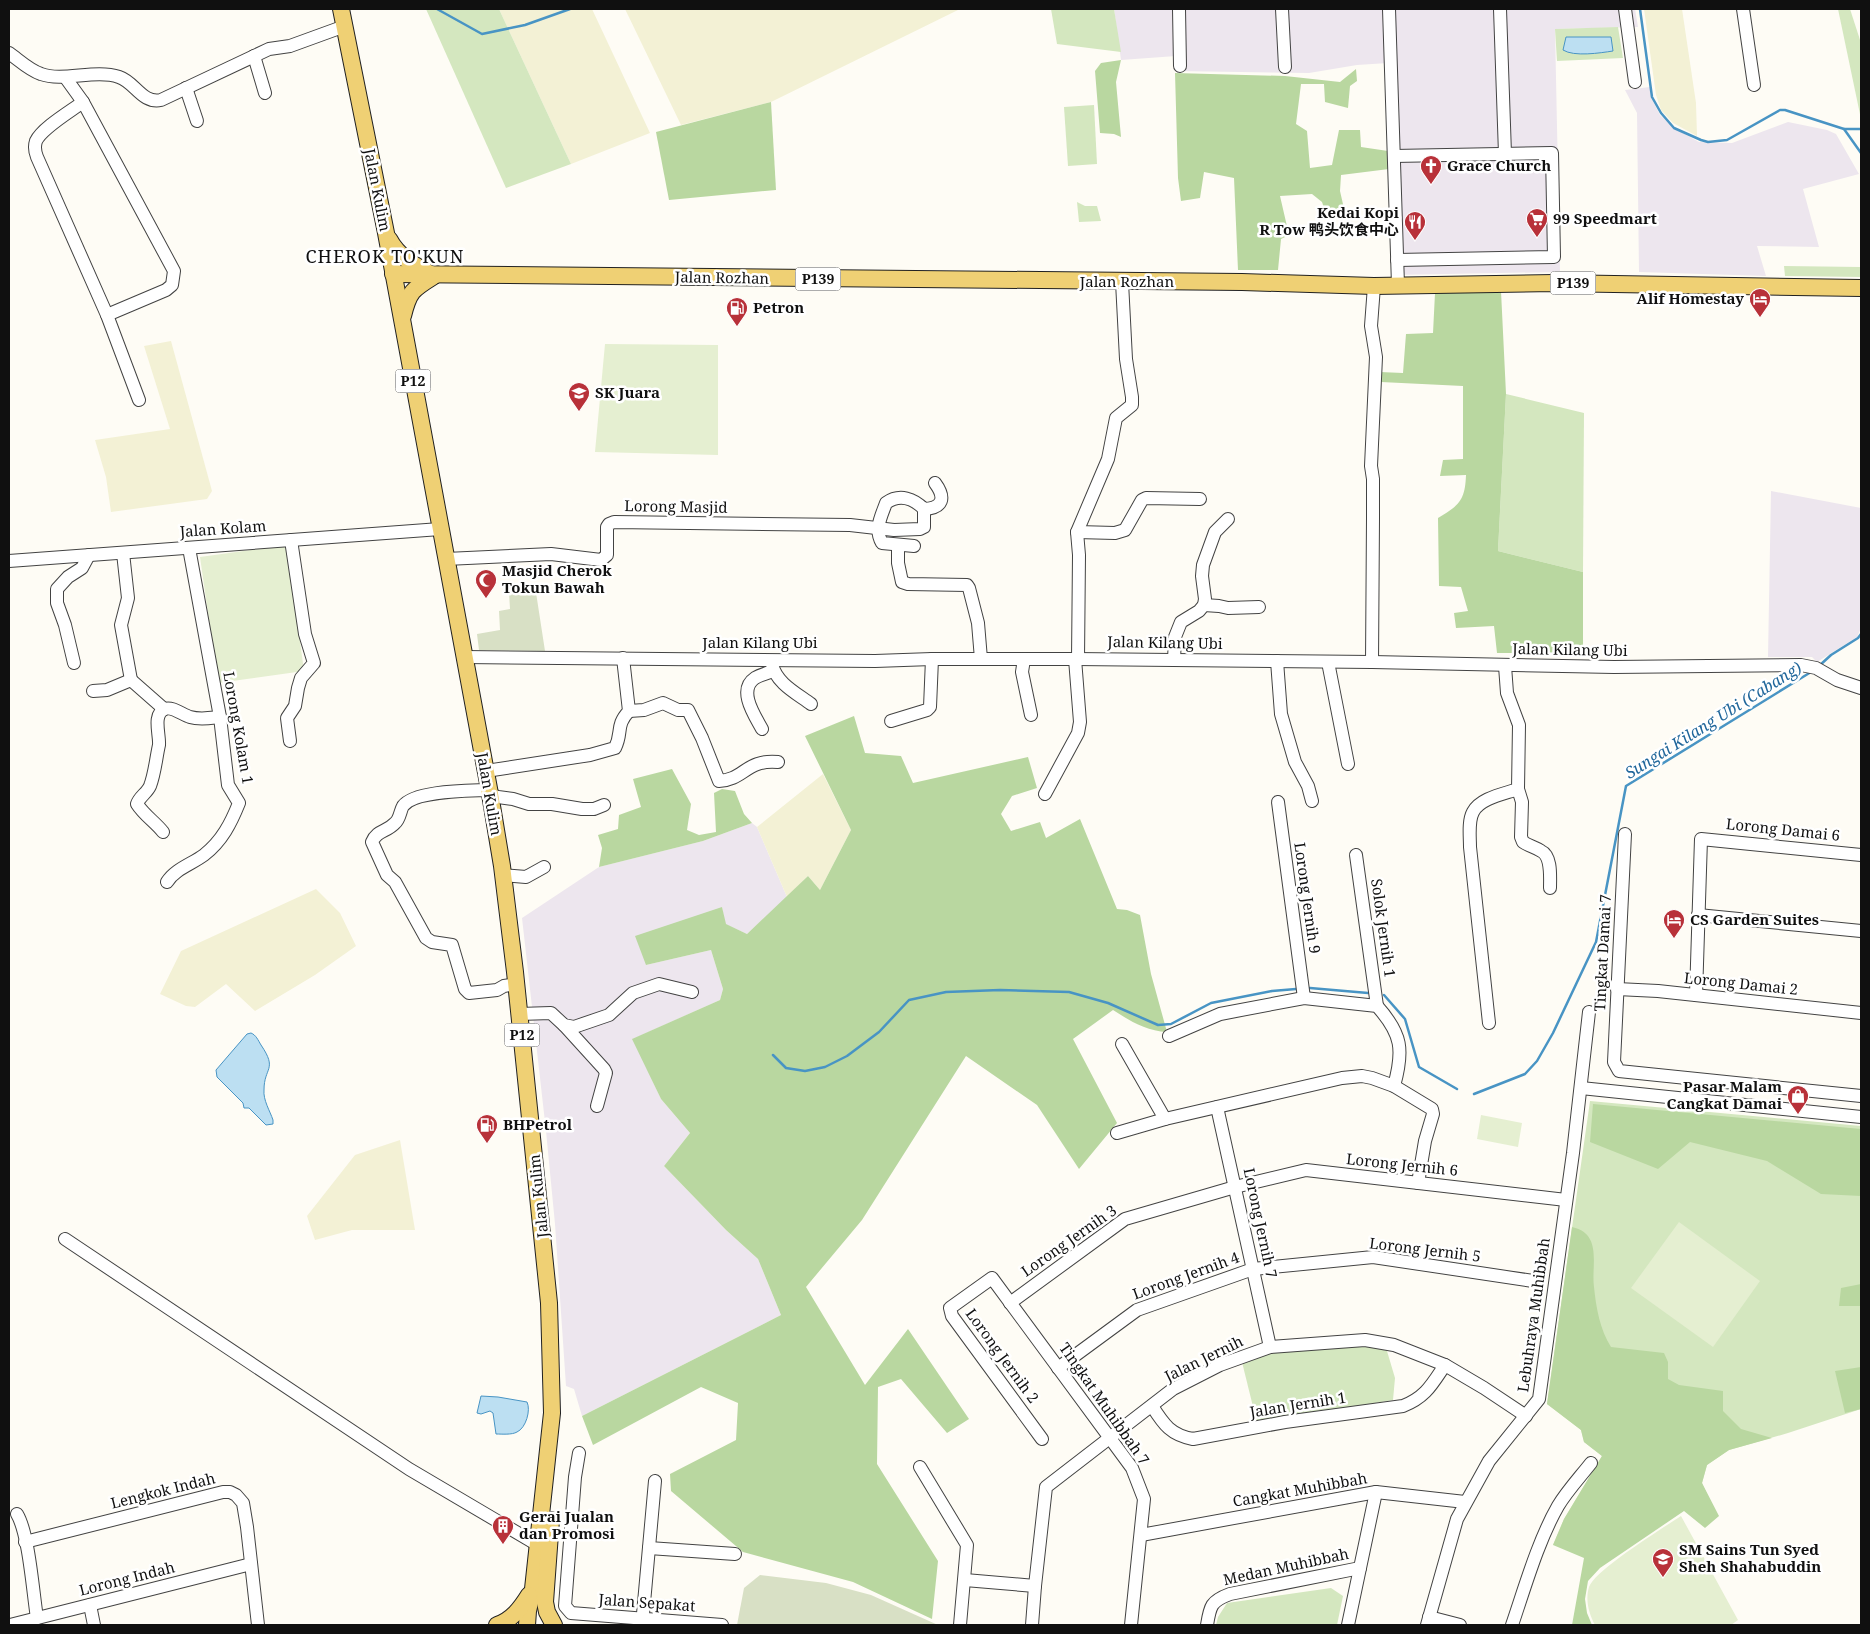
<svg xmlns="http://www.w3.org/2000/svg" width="1870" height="1634" font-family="'Noto Serif','Noto Sans SC',serif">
<rect width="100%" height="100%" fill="#fefcf5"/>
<g fill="#ede6ee">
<path d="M1114,9H1635L1638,27L1555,29L1560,272L1393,275L1388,63L1357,65L1309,73L1175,71L1176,56L1121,60Z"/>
<path d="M1650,87L1651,97L1660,115L1674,128L1699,142L1732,143L1788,122L1827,130L1836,134L1859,174L1803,189L1819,247L1757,246L1766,276L1639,272L1637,113L1625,90Z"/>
<path d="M1771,491L1861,508V628L1857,637L1817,662L1812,657H1768Z"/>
<path d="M752,823L757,827L787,897L747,934L725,924L722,907L646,965L711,950L723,989L720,1000L633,1039L661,1099L690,1133L664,1166L726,1230L758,1259L781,1315L582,1416L574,1389L566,1386L555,1224L546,1131L522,918L599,867L703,841Z"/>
</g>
<g fill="#f3f1d5">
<path d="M499,9H592L650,133L571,164Z"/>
<path d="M625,9H960L771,102L681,125Z"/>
<path d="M1644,9H1682L1696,103L1697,136L1673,123L1661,110L1656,95Z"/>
<path d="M171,341L212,491L207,499L111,512L106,477L95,440L170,429L144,346Z"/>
<path d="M823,774L851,830L820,890L808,876L787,897L757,827Z"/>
<path d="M316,889L340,913L356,946L315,975L255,1011L226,984L195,1007L186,1006L160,994L181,951Z"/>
<path d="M400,1140L415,1230H352L315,1240L307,1216L355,1155Z"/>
</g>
<g fill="#d4e7bf">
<path d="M426,9H499L571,164L506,188Z"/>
<path d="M1051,9H1114L1121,52L1057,44Z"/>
<path d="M1838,9H1850L1861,43V119Z"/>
<path d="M1618,27L1623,58L1557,61L1555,29Z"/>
<path d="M1094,105L1097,164L1068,166L1064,107Z"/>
<path d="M1077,202L1085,206H1097L1101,221L1079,222Z"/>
<path d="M1784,266L1861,267V277L1785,276Z"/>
<path d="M1506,394L1584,413L1583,572L1498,551Z"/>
<path d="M1590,1101L1861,1126V1409L1788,1433L1729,1450L1707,1465L1702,1483L1707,1494L1553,1545L1564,1519L1602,1456L1584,1442L1581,1430L1547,1404Z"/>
<path d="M1362,1344L1387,1351L1395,1378L1393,1400L1257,1423L1242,1362L1268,1351Z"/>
<path d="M1331,1588L1343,1596L1337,1625H1216L1218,1617L1227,1603Z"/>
</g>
<g fill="#b9d7a0">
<path d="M1121,60L1116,82L1121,137L1114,134L1100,133L1095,71L1101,63Z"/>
<path d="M1356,69L1357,81L1350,86L1348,108L1325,102L1324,84H1301L1296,124L1307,131L1310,168L1332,165L1339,130H1360L1361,147L1388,151L1389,169L1341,175L1340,191L1345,213L1326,214L1322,202L1312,194L1280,196L1289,235L1281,239L1278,270H1238L1234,178L1204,172L1200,198L1181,201L1178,178L1175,73L1285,76L1340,82Z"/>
<path d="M771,102L776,190L669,200L656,132Z"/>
<path d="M1501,291L1506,394L1498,551L1583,572V653H1497L1494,626L1456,628L1454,613L1468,611L1461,587L1439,586L1438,518C1460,505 1465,500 1466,475L1440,476L1443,460L1463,459V386L1381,382L1380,372L1403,373L1406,334L1433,333L1435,293Z"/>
<path d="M854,716L865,753L901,756L913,783L1028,757L1037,788L1012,796L1001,814L1011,831L1040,822L1046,838L1080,819L1117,909L1127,910L1140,915L1151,974L1167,1032C1146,1031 1130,1021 1113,1010L1073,1039L1117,1123L1079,1169L1037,1105L966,1056L862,1220L806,1287L865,1385L908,1329L969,1419L947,1433L901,1379L878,1387L877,1464L938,1561L932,1619L853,1582L743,1552L671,1491L670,1474L736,1440L738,1403L701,1387L593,1445L582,1416L781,1315L758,1259L726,1230L664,1166L690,1133L661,1099L632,1039L720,1000L723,989L711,950L646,965L635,936L722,907L726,924L747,934L808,876L820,890L851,830L805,736Z"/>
<path d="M672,769L691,804L687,830L699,835L716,832L714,793L722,789L735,791L744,814L752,823L703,841L599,867L602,848L598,835L618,829L619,815L641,807L633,779Z"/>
<path d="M1593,1104L1861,1129V1196L1821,1194L1767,1161L1690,1142L1658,1169L1590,1142Z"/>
<path d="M1572,1227C1603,1234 1591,1265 1594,1287C1596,1307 1600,1330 1611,1347L1664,1353L1668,1362V1379L1679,1385L1723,1391V1411L1741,1429L1772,1438L1729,1450L1707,1465L1702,1483L1719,1516L1705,1528L1684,1511L1600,1568L1588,1581L1585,1599L1587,1613L1592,1625H1572L1584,1558L1553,1545L1564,1519L1602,1456L1584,1442L1581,1430L1547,1404Z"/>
<path d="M1861,1284V1306H1839L1841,1288Z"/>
<path d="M1861,1367V1409L1845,1413L1835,1371Z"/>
</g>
<g fill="#d8e0c5">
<path d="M535,586L545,651L479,650L477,634L500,630L499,611L510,609L509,592Z"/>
<path d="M760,1575L826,1583L871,1595L938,1625H737L744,1588Z"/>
</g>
<g fill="#e5efd1">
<path d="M605,344L718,345V455L595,452Z"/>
<path d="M287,545L304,671L218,683L200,557Z"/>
<path d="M1481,1115L1522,1123L1518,1147L1477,1139Z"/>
<path d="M1679,1222L1760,1281L1713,1347L1631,1288Z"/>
<path d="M1681,1516L1738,1620L1731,1625H1595C1589,1614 1585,1600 1589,1587C1595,1570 1663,1528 1681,1516Z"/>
</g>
<g fill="#bcdff2" stroke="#4894c4">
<path d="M1566,37H1611L1613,51C1600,53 1574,57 1563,50Z"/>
<path d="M251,1033C256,1035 258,1040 261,1045C278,1070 264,1067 264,1090C263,1100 270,1111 273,1120V1124L266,1125L249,1108H244L243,1103L217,1077L216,1070L247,1034Z"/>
<path d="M481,1396L498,1397L527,1402C531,1410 526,1428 517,1432C512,1435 502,1434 496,1434L493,1413L490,1411L481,1414L477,1413Z"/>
</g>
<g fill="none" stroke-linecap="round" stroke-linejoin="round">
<g stroke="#4894c4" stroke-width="2.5">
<path d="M437,9L482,34L525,25L570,9"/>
<path d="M1640,9L1652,97L1661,113L1674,128L1701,140L1708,142L1727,140L1780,110H1785L1844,129L1861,153"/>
<path d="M1844,129H1861"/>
<path d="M1819,666L1831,655L1858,638L1861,634"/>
<path d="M1310,988L1368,993"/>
<path d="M1384,995L1405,1019L1419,1067L1457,1089"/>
<path d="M773,1055L786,1068L805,1071L825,1067L847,1056L879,1032L909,1000L946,992L1000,990L1069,992L1108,1003L1158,1025L1171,1024L1211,1003L1272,991L1296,989"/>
<path d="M1474,1094L1525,1074L1537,1061L1553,1033L1596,942L1626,786L1811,672"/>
</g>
<g stroke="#434343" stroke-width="14">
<g id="minor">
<path d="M1179,9L1180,66"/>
<path d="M1282,9L1285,67"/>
<path d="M1389,9L1398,285"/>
<path d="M1500,9L1505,154"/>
<path d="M1625,9L1635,82"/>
<path d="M1743,9L1754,85"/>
<path d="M9,53C19,60 29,70 41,74C63,82 95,69 119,77C135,82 142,104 161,100L269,49L290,46L345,26"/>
<path d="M254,56L265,93"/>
<path d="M65,77L83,102L174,271L172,285L166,290L107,315"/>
<path d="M186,88L197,121"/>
<path d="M83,102C71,111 42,128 36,141C34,147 35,152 37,157L107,315L139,400"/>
<path d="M1394,156L1552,153L1554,257L1397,260"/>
<path d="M1077,532L1115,533L1125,530L1142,500L1146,498L1200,499"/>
<path d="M898,545V563L902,582L908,584L967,585L969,588L978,623L981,659"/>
<path d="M914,546L882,543C874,529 881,517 886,503C900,493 914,499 924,509C943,508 946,498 935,483"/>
<path d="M123,553L128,598L121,625L131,680"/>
<path d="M446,559L551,554L601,560L607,555V527L609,524L614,522L850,525L894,530L920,529L924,527V509"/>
<path d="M9,561L440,529"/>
<path d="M1204,605L1219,606L1228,608L1259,607"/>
<path d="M464,657L875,661L932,659H1075L1372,662L1614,667L1801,665L1816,668L1837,680L1861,688"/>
<path d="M1024,659L1022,672L1031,715"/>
<path d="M1078,659L1079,555L1077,532L1108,459L1116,418L1132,405V397L1126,359L1122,282"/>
<path d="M1174,660L1175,637L1181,622L1199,611L1204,605L1205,599L1202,576L1203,565L1215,532L1228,519"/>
<path d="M1277,661L1281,714L1295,762L1308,786L1312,801"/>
<path d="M1328,662L1348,764"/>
<path d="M1372,662L1373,518V479L1371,466L1376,357L1371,326L1374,286"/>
<path d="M74,663L65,625L57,603V589L68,577L82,568L89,555"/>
<path d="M772,664C776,683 796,693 811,704"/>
<path d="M93,691L107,690L131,680L164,709"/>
<path d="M629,711L644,710L663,703L678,710H688L702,738L719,781C744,780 746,759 778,762"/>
<path d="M891,721L927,710L930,707L932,659"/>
<path d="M762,729C755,716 737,690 755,678C760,675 767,673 773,671"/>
<path d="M290,741L287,718L295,706L298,688L301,678L314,663L305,634L291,540"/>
<path d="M486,771L590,755L615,748C623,732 615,726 629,711L623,658"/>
<path d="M1518,789L1522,802L1521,837L1523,842C1529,846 1535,847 1541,851C1552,856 1550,877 1550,888"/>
<path d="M489,790C470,791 415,790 403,806C400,811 400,819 395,823C387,832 377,830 372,842L387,875L395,882L426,938L432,942L452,945L465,989L469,993L497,990L504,986L516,984"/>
<path d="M490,794L498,797L513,799L529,804H552L582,809H594L604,805"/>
<path d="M1045,794L1078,733L1080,722L1075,659"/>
<path d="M1278,802L1304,998"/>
<path d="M163,832C155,822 144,815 137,804C139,797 147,793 150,786C155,773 156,758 159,745C160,735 152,714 165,709C172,706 183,715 190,717C200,720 210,718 220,717"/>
<path d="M1625,834L1614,1062L1619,1071L1861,1096"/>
<path d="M1356,855L1377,1006"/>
<path d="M503,875L526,877L544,867"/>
<path d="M167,882C175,869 192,864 204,855C222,841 231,823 239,803L228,785L220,717L189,548"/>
<path d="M1698,915L1861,931"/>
<path d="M1617,989L1658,991L1861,1013"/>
<path d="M1696,995L1701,839L1861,855"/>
<path d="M519,1014L551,1013L564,1025L574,1027L609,1015L633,993L659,984L692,992"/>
<path d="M1489,1023L1470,847C1470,837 1468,821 1473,812C1480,798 1504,794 1518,789L1519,725L1507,693L1505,666"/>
<path d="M564,1025L604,1069L606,1073L597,1106"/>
<path d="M1169,1036L1220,1014L1304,998L1377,1006C1402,1034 1404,1050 1394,1086"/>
<path d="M1122,1044L1165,1119"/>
<path d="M1581,1088L1861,1117"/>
<path d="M1217,1107L1270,1347"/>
<path d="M1117,1133L1165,1119L1342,1078L1362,1076L1372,1078L1394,1086L1432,1109L1433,1114L1425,1141L1418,1183"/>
<path d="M65,1239L409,1469L538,1545"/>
<path d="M1010,1303L1125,1219L1235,1187L1306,1170L1566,1200"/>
<path d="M1058,1368L1137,1310L1253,1269L1373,1257L1533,1281"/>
<path d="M1152,1406C1164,1425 1171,1435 1193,1439L1285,1422L1403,1406C1426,1397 1432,1384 1445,1365"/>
<path d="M1042,1439L952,1316L950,1308L992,1278L1132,1468L1144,1499L1131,1625"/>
<path d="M579,1453L575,1477L565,1606L571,1613L722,1625"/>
<path d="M920,1467L967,1545L960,1625"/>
<path d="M17,1514C29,1534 33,1593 37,1618"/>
<path d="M1141,1535L1376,1492L1465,1502"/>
<path d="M25,1542L223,1492H230L236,1495L243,1503L247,1527L258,1625"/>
<path d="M649,1548L735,1554"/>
<path d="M965,1580L1035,1586"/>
<path d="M90,1605L94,1625"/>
<path d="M1429,1617L1460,1625"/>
<path d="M10,1625L251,1564"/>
<path d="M642,1625L655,1481"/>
<path d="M1032,1625L1035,1586L1046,1487L1173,1389L1220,1365L1270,1347L1365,1340L1394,1345L1445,1365L1484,1388L1526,1416"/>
<path d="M1207,1625C1210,1606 1211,1601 1230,1594L1360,1568"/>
<path d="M1348,1625L1376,1492"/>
<path d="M1427,1625L1457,1519L1489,1461L1539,1399L1573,1153L1589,1012"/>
<path d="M1512,1625C1525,1587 1538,1541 1558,1506C1567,1491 1580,1477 1591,1463"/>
</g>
</g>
<g stroke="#212121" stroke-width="18">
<g id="major">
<path d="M341,9L386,233L490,794L502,866L515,972L549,1303L552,1413L533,1589L528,1611L527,1625"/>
<path d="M389,239C399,258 416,266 434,276C413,289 409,291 403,316"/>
<path d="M393,274L1242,282L1374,286L1554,283L1861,288"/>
<path d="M551,1520L545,1602L547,1612L554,1625"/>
<path d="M497,1625C512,1620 521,1608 529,1595"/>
</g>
</g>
<use href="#minor" stroke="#fff" stroke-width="12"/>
<use href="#major" stroke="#efd074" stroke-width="16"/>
</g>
<defs>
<g id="church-pin" transform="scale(1.125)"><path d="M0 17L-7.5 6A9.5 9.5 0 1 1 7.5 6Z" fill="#b83139" stroke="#fff"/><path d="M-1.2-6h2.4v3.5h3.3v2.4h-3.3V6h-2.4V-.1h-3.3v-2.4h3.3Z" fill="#fff"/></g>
<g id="supermarket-pin" transform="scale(1.125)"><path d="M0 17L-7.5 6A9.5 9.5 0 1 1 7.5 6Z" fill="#b83139" stroke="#fff"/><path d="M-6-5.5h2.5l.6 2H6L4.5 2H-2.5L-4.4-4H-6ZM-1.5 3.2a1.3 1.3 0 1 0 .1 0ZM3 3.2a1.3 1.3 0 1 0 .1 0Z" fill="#fff"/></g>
<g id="restaurant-pin" transform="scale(1.125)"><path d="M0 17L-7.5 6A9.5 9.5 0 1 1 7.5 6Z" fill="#b83139" stroke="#fff"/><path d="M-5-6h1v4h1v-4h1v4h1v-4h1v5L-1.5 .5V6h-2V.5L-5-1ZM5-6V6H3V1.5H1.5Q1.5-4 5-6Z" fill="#fff"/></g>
<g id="hotel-pin" transform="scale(1.125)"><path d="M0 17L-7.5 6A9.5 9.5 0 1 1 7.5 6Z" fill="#b83139" stroke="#fff"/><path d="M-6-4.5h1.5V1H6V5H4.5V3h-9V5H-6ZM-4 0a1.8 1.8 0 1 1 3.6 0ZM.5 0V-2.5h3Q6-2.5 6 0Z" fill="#fff"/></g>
<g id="fuel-pin" transform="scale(1.125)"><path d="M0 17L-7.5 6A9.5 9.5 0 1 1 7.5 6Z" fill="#b83139" stroke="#fff"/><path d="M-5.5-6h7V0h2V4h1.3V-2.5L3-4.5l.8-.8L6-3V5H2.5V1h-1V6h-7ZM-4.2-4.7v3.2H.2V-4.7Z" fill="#fff"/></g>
<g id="school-pin" transform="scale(1.125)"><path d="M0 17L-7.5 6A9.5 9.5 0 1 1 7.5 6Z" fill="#b83139" stroke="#fff"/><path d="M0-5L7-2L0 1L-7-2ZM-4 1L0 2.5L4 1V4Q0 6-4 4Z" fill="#fff"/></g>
<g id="mosque-pin" transform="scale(1.125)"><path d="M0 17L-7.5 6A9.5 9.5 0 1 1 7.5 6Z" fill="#b83139" stroke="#fff"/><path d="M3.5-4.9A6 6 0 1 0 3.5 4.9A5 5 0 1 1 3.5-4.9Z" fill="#fff"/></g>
<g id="shop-pin" transform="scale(1.125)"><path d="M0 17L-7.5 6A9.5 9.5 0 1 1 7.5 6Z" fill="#b83139" stroke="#fff"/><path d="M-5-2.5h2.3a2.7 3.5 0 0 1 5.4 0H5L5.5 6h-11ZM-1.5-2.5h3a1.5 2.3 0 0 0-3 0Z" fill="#fff"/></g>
<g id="building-pin" transform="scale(1.125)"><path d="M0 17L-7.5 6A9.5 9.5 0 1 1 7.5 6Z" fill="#b83139" stroke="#fff"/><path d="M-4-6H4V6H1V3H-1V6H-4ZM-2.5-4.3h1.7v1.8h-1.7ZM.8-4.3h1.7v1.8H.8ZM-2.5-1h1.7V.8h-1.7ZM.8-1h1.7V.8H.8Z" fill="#fff"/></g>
</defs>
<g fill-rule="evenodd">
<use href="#church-pin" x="1431" y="166"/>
<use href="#supermarket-pin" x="1537" y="219"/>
<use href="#restaurant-pin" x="1415" y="222"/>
<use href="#hotel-pin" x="1760" y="299"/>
<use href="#fuel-pin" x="737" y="308"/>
<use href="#school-pin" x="579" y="393"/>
<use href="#mosque-pin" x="486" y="580"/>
<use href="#hotel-pin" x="1674" y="920"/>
<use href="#shop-pin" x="1798" y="1096"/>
<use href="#fuel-pin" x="487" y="1125"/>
<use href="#building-pin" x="503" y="1526"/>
<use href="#school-pin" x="1663" y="1559"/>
</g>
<g text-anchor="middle" stroke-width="5" stroke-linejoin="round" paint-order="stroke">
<g fill="#fff" stroke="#585858" stroke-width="1">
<rect x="795.5" y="267.5" width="45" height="23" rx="4"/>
<rect x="1550.5" y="271.5" width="45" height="23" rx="4"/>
<rect x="395.5" y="369.5" width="35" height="23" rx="4"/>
<rect x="504.5" y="1023.5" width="35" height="23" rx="4"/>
</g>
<g font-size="14" font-weight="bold" fill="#101010">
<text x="818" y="284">P139</text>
<text x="1573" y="288">P139</text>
<text x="413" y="386">P12</text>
<text x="522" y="1040">P12</text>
</g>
<g font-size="15" font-weight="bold" fill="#101010" stroke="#fff" text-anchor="start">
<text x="1447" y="171">Grace Church</text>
<text x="1399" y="218" text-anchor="end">Kedai Kopi<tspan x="1399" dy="17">R Tow 鸭头饮食中心</tspan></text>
<text x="1553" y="224">99 Speedmart</text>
<text x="1744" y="304" text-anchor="end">Alif Homestay</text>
<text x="753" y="313">Petron</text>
<text x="595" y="398">SK Juara</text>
<text x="502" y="576">Masjid Cherok<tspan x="502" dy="17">Tokun Bawah</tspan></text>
<text x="1690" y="925">CS Garden Suites</text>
<text x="1782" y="1092" text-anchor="end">Pasar Malam<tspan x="1782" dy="17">Cangkat Damai</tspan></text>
<text x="503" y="1130">BHPetrol</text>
<text x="519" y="1522">Gerai Jualan<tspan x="519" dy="17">dan Promosi</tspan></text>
<text x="1679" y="1555">SM Sains Tun Syed<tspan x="1679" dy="17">Sheh Shahabuddin</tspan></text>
</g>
<g font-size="15" fill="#101010" stroke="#fff">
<text transform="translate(377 190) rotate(79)" y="5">Jalan Kulim</text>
<text transform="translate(722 278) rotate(1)" y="5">Jalan Rozhan</text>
<text x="1127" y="287">Jalan Rozhan</text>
<text transform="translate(676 507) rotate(1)" y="5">Lorong Masjid</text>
<text transform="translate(223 529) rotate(-4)" y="5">Jalan Kolam</text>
<text x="760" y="648">Jalan Kilang Ubi</text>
<text transform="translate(1165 643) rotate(1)" y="5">Jalan Kilang Ubi</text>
<text transform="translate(1570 650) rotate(1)" y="5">Jalan Kilang Ubi</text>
<text transform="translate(238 728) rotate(80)" y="5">Lorong Kolam 1</text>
<text transform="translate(489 794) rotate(80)" y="5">Jalan Kulim</text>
<text transform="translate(1783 830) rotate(6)" y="5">Lorong Damai 6</text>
<text transform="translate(1307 898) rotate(82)" y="5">Lorong Jernih 9</text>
<text transform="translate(1383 928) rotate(82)" y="5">Solok Jernih 1</text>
<text transform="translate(1603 953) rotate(-87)" y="5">Tingkat Damai 7</text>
<text transform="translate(1741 984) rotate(6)" y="5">Lorong Damai 2</text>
<text transform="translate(1402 1165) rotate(6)" y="5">Lorong Jernih 6</text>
<text transform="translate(539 1196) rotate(-96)" y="5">Jalan Kulim</text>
<text transform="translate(1260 1223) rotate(78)" y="5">Lorong Jernih 7</text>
<text transform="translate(1069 1241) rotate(-35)" y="5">Lorong Jernih 3</text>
<text transform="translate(1425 1250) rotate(7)" y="5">Lorong Jernih 5</text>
<text transform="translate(1186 1276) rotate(-20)" y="5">Lorong Jernih 4</text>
<text transform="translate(1534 1315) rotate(-82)" y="5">Lebuhraya Muhibbah</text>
<text transform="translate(1002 1356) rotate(54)" y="5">Lorong Jernih 2</text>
<text transform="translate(1204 1359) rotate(-26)" y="5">Jalan Jernih</text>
<text transform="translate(1104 1404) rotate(55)" y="5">Tingkat Muhibbah 7</text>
<text transform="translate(1298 1405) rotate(-9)" y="5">Jalan Jernih 1</text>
<text transform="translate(1300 1490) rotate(-10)" y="5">Cangkat Muhibbah</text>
<text transform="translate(163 1491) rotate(-14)" y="5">Lengkok Indah</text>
<text transform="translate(1286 1567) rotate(-12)" y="5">Medan Muhibbah</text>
<text transform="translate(127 1579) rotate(-14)" y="5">Lorong Indah</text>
<text transform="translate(647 1603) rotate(4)" y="5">Jalan Sepakat</text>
</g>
<g font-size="16" font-style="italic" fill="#21679b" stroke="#fff">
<text transform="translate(1713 720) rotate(-32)" y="6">Sungai Kilang Ubi (Cabang)</text>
</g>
<g font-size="18" letter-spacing="1" fill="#101010" stroke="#fff">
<text x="385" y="263">CHEROK TO'KUN</text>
</g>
</g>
<rect width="1870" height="1634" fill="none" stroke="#101010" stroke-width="20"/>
</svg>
